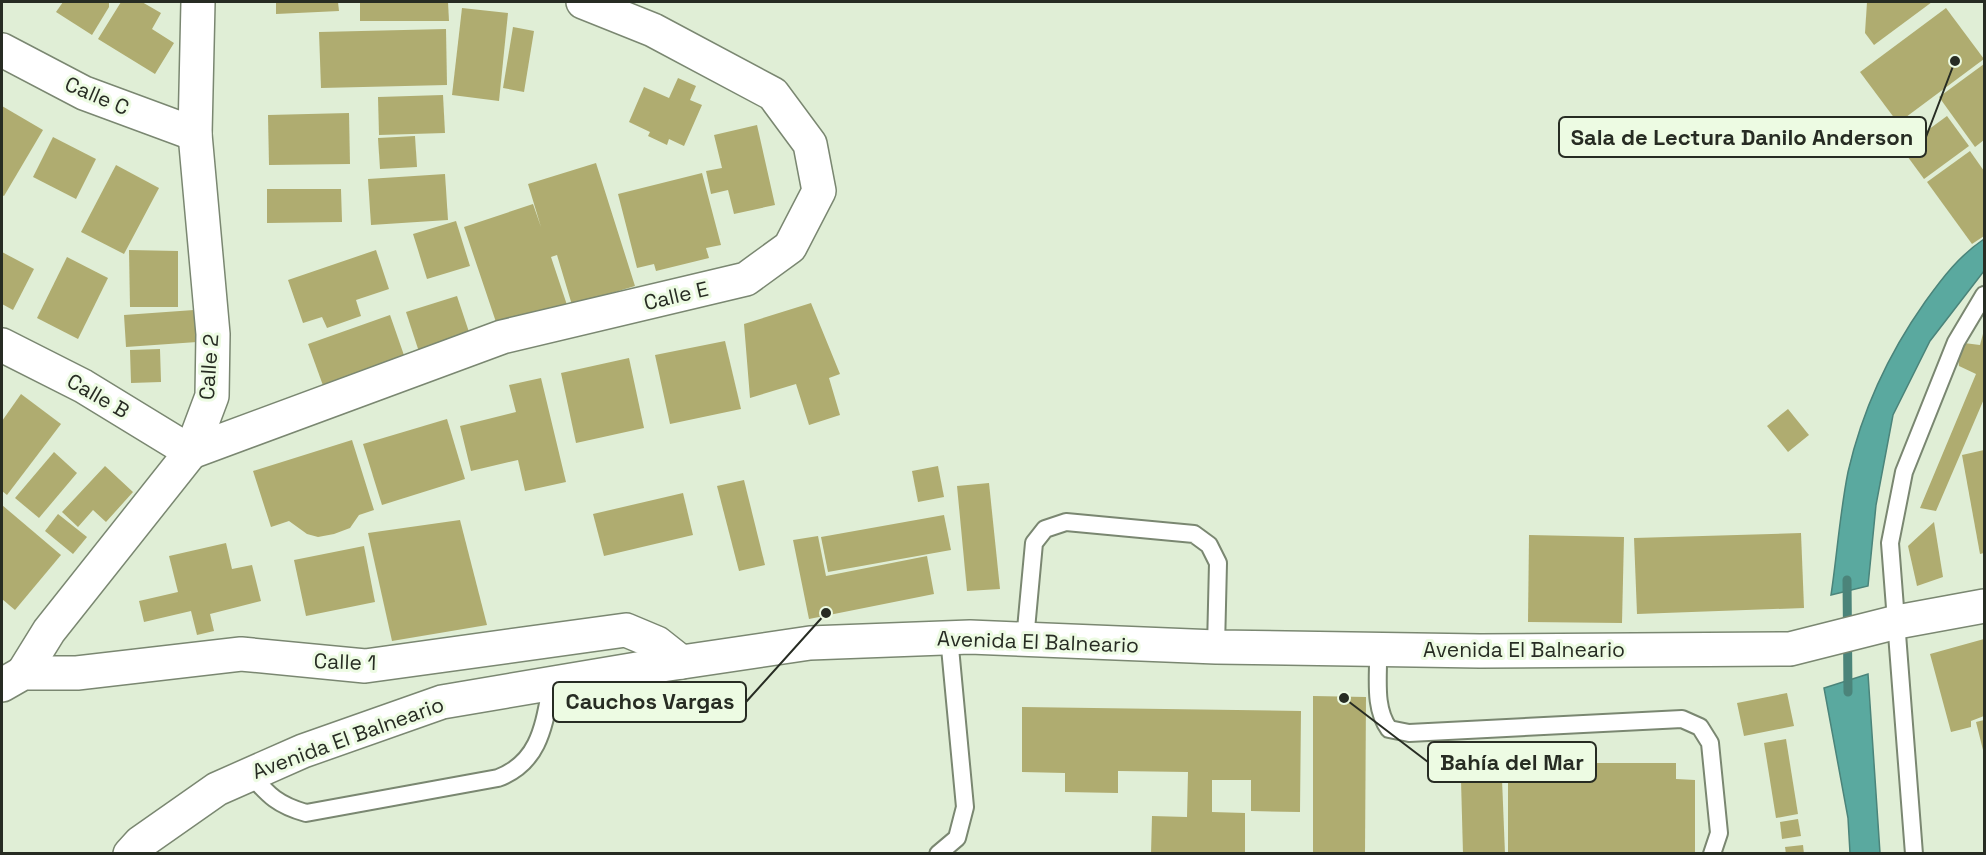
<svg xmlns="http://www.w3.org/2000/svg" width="1986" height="855" font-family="'Space Grotesk',sans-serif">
<rect width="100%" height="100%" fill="#e0eed6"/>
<g fill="#5aa99f" stroke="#4b847a" stroke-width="1.5">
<path d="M1984,239V271L1930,341L1893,415L1876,505L1868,586L1831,595C1837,555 1840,512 1848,472C1862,411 1889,353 1925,302C1943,277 1959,256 1984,239Z"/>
<path d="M1868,674L1880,853H1850L1848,818L1824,688Z"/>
</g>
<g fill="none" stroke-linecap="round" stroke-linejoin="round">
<path stroke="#4b847a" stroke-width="9" d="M1847,580L1848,692"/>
</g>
<g fill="#afac70">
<path d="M63,2H109V7L92,35L56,12Z"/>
<path d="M121,2H142L161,13L152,29L174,43L155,74L98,39Z"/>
<path d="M276,2H338L339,11L276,14Z"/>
<path d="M360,2H448L449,21H360Z"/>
<path d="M1867,2H1932L1874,45L1865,33Z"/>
<path d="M462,8L508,13L499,101L452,95Z"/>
<path d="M1946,8L1984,59L1898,123L1860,72Z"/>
<path d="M513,27L534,31L524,92L503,88Z"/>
<path d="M446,29L447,85L321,88L319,32Z"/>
<path d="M1984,64V140L1975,147L1939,97Z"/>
<path d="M678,78L696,86L690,100L702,105L684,146L669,139L667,145L648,136L650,132L629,122L644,87L669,98Z"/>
<path d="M443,95L445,133L379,135L378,97Z"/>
<path d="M2,106L43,130L4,196L2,195Z"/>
<path d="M349,113L350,164L269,165L268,115Z"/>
<path d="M1947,116L1969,146L1924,179L1902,149Z"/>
<path d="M757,125L775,205L734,214L728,190L711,194L706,171L722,168L714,135Z"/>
<path d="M415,136L417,167L380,169L378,138Z"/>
<path d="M53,137L96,159L76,199L33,177Z"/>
<path d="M1970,151L1984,171V236L1972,244L1927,182Z"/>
<path d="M596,163L635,286L572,305L557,255L551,257L567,305L498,328L464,227L533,204L541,227L528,184Z"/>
<path d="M116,165L159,188L124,254L81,232Z"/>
<path d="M702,173L721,245L706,248L709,258L656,271L654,264L637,268L618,194Z"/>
<path d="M445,174L448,220L371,225L368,179Z"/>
<path d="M267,189H341L342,222L267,223Z"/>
<path d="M456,221L470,266L427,279L413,234Z"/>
<path d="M129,250L178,251V307H130Z"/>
<path d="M376,250L389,289L356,300L361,316L327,328L322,317L303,323L288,280Z"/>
<path d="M2,252L34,269L13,310L2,304Z"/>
<path d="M67,257L108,278L78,339L37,318Z"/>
<path d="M457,296L473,344L422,361L406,312Z"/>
<path d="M811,303L840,374L829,378L840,415L809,425L796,384L750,398L744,324Z"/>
<path d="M194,310L197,342L126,347L124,315Z"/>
<path d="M390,315L406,361L325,391L308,344Z"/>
<path d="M1984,330V399L1936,511L1920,508L1976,374L1959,366L1956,342L1980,345Z"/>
<path d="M725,341L741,409L670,424L655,355Z"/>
<path d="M160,349L161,382L131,383L130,350Z"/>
<path d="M629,358L644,428L576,443L561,373Z"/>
<path d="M541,378L566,482L525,491L518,460L471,471L460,426L516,412L509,385Z"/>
<path d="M21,394L61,424L7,495L2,491V421Z"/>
<path d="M1788,409L1809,435L1788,452L1767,426Z"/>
<path d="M447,419L465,479L382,505L363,444Z"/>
<path d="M352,440L374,510L359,515L350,528L334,534L318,537L307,534L289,521L271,527L253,471Z"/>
<path d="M1984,450V553L1980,554L1962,455Z"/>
<path d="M54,452L77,473L39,518L15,498Z"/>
<path d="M105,466L133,492L106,522L93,510L78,527L62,512Z"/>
<path d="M938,466L944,497L918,502L912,471Z"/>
<path d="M744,480L765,565L739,571L717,486Z"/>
<path d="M989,483L1000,589L967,591L957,486Z"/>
<path d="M683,493L693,535L604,556L593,514Z"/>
<path d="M2,505L61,555L15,610L2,599Z"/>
<path d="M58,514L87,537L73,554L45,531Z"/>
<path d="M944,515L951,550L828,572L821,537Z"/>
<path d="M460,520L487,625L392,641L368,533Z"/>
<path d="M1934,522L1943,577L1917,586L1908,546Z"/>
<path d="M1801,533L1804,608L1637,614L1634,538Z"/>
<path d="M1529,535L1624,537L1622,623L1528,622Z"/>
<path d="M818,536L826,576L927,556L934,594L809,619L793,540Z"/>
<path d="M226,543L232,569L252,565L261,601L210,614L214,631L197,635L191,611L144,622L139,601L178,592L169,556Z"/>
<path d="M364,546L375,602L306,616L294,560Z"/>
<path d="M1984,639V716L1971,721V727L1951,732L1930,654Z"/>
<path d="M1787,693L1794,726L1744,736L1737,703Z"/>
<path d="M1313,696L1366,697L1365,854H1313Z"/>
<path d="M1022,707L1301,711L1300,812L1251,811V780H1212V812L1245,813V854H1151L1152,816L1187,817L1188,772L1118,771V793L1065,792V773L1022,772Z"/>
<path d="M1984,720V754L1976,722Z"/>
<path d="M1786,739L1798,814L1776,818L1764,743Z"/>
<path d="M1508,763H1676V779L1695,780V854H1508Z"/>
<path d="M1502,779L1505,854H1463L1461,780Z"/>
<path d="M1798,819L1801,836L1782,839L1780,822Z"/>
<path d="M1803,845L1804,854H1786L1785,847Z"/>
</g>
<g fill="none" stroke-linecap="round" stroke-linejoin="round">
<g stroke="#7a8771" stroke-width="20">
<g id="service">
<path d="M1025,640L1034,543L1045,529L1066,522L1194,534L1209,545L1218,563L1216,647"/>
<path d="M1378,649C1379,676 1373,707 1389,729L1409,733L1682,719L1700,727L1710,743L1719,833L1712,854"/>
<path d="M250,774C269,796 278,805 306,813L498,778C541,762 544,723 552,683"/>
<path d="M938,854L957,838L965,807L949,637"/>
<path d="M1914,854L1890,543L1904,472L1956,342L1984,295"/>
</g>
</g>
<g stroke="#7a8771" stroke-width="36">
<g id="minor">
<path d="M2,50L84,93L195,134"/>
<path d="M2,345L83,386L191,452L502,337L746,279L790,247L819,191L810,144L773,94L653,30L583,2"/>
<path d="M23,673L49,631L191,452L212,396L213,334L195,134L198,2"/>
<path d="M2,685L23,673H77L241,654L365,666L626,630L657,643L681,662"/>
</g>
</g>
<g stroke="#7a8771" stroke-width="36">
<path id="tertiary" d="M130,854L140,843L217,789L303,751L442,702L655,666L810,643L970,637L1216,647L1480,651L1790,649L1897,622L1984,606"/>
</g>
<use href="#service" stroke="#fff" stroke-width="16"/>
<use href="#minor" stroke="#fff" stroke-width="33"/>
<use href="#tertiary" stroke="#fff" stroke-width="33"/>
</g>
<g text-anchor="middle" stroke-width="6" stroke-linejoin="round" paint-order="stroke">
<g font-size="21" fill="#272c23" stroke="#edfbe3">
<text transform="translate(97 96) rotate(23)" y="7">Calle C</text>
<text transform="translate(676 296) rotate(-13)" y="7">Calle E</text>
<text transform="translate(209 367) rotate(-86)" y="7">Calle 2</text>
<text transform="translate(98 396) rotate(30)" y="7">Calle B</text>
<text transform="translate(1038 642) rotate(2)" y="7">Avenida El Balneario</text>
<text x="1524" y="657">Avenida El Balneario</text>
<text transform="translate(345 662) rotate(2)" y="7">Calle 1</text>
<text transform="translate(348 738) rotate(-20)" y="7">Avenida El Balneario</text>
</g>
</g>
<path fill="none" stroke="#272c23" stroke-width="2" d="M1955 61L1926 137M826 613L746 702M1344 698L1428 762"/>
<g fill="#272c23" stroke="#edfbe3" stroke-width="2">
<circle cx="1955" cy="61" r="6"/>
<circle cx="826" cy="613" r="6"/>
<circle cx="1344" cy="698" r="6"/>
</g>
<g fill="#edfbe3" stroke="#272c23" stroke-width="2">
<rect x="1559" y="117" width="367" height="40" rx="6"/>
<rect x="553" y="682" width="193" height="40" rx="6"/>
<rect x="1428" y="742" width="168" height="40" rx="6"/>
</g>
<g font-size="22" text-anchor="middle" font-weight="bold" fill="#272c23">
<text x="1742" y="145">Sala de Lectura Danilo Anderson</text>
<text x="650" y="709">Cauchos Vargas</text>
<text x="1512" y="770">Bahía del Mar</text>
</g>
<rect width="1986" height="855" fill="none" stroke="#272c23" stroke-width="6"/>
</svg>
